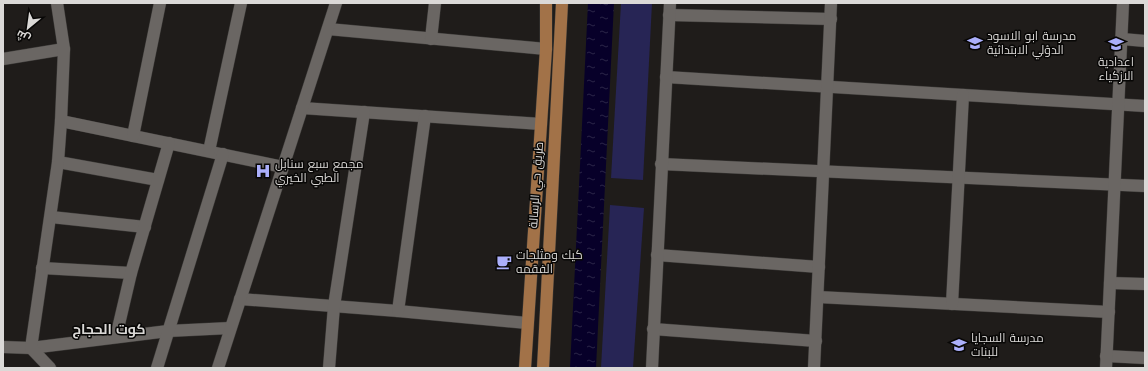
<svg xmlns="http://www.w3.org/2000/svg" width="1148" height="371" font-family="'Work Sans',Cairo,sans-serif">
<defs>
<pattern id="water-ripples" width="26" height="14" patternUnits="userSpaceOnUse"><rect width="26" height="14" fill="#070029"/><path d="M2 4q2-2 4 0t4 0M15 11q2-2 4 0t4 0" fill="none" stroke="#2b2547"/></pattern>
</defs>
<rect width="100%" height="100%" fill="#1f1c1a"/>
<g fill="#272555">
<path d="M621,3H652L643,180L611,178Z"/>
<path d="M610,205L644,208L633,368H601Z"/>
</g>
<path fill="url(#water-ripples)" d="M588,3H614L596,368H570Z"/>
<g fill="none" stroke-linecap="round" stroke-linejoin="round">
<g stroke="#3b3937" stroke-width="13">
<g id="street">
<path d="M669,15L831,19"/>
<path d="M328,29L546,49"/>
<path d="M431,39L435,3"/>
<path d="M1122,39L1145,41"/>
<path d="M3,59L64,49"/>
<path d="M666,77L1145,106"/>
<path d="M302,108L541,124"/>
<path d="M61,121L283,167"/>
<path d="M133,136L160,3"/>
<path d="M209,151L241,3"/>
<path d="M58,162L158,180"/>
<path d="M661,164L1145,186"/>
<path d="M51,217L145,227"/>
<path d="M657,255L819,267"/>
<path d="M42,268L131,273"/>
<path d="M1110,283L1145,284"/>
<path d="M818,297L1109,312"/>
<path d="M240,299L398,311L527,323"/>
<path d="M952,304L963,95"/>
<path d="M398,311L425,116"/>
<path d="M653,329L816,341"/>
<path d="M116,337L131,273L169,143"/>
<path d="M3,347L31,348L168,331L230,328"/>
<path d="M1106,356L1145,358"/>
<path d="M50,368L31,348L58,162L61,121L64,49L57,3"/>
<path d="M157,368L223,154"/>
<path d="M218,368L336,3"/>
<path d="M329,368L334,306L364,112"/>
<path d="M814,368L831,3"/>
<path d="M1106,368L1123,3"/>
</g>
</g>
<g stroke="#3b3937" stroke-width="13">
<path id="secondary" d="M652,368L670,3"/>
</g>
<g stroke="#3b3937" stroke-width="13">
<g id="primary">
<path d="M525,368L546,49V3"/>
<path d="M543,368L562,3"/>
</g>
</g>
<use href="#street" stroke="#6a6663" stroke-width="12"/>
<use href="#secondary" stroke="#6a6663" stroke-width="12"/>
<use href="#primary" stroke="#a27248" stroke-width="12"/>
</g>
<defs>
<g id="school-bare" transform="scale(1.2)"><path d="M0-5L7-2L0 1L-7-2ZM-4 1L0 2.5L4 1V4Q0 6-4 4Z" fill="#abaffb" stroke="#080706" stroke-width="2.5" paint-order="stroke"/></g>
<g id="hospital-bare" transform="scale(1.2)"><path d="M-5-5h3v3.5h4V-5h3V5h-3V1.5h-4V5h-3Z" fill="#abaffb" stroke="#080706" stroke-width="2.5" paint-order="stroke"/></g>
<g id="cafe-bare" transform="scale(1.2)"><path d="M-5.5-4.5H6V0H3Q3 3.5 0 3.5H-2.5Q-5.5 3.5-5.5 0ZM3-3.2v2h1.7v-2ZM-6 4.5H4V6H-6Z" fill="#abaffb" stroke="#080706" stroke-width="2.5" paint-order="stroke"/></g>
</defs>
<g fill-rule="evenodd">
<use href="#school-bare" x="975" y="43"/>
<use href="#school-bare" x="1116" y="44"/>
<use href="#hospital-bare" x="263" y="171"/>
<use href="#cafe-bare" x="504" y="262"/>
<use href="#school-bare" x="959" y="345"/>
</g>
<g text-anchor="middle" stroke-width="3" stroke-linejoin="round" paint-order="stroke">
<g font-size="12" fill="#dbd9d7" stroke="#080706" text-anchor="start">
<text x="987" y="40">مدرسة ابو الاسود<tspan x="987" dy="14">الدؤلي الابتدائية</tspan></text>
<text x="1116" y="66" text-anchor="middle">اعدادية<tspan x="1116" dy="14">الازكياء</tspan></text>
<text x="275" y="168">مجمع سبع سنابل<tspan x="275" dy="14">الطبي الخيري</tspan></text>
<text x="516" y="259">كيك ومثلجات<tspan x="516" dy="14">الفقمه</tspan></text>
<text x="971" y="342">مدرسة السجايا<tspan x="971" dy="14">للبنات</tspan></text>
</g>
<g font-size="12" fill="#dbd9d7" stroke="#080706">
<text transform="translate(536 185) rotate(-86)" y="4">طريق حي الرسالة</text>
</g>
<g font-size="14" font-weight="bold" fill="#dbd9d7" stroke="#080706">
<text x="109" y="334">كوت الحجاج</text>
</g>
</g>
<rect width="1148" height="371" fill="none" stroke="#dbd9d7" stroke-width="8"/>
<g transform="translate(28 28) rotate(209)" stroke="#080706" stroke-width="3" paint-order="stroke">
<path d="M0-3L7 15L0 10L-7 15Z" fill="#dbd9d7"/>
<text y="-6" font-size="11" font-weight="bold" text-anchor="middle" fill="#dbd9d7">ش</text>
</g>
</svg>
